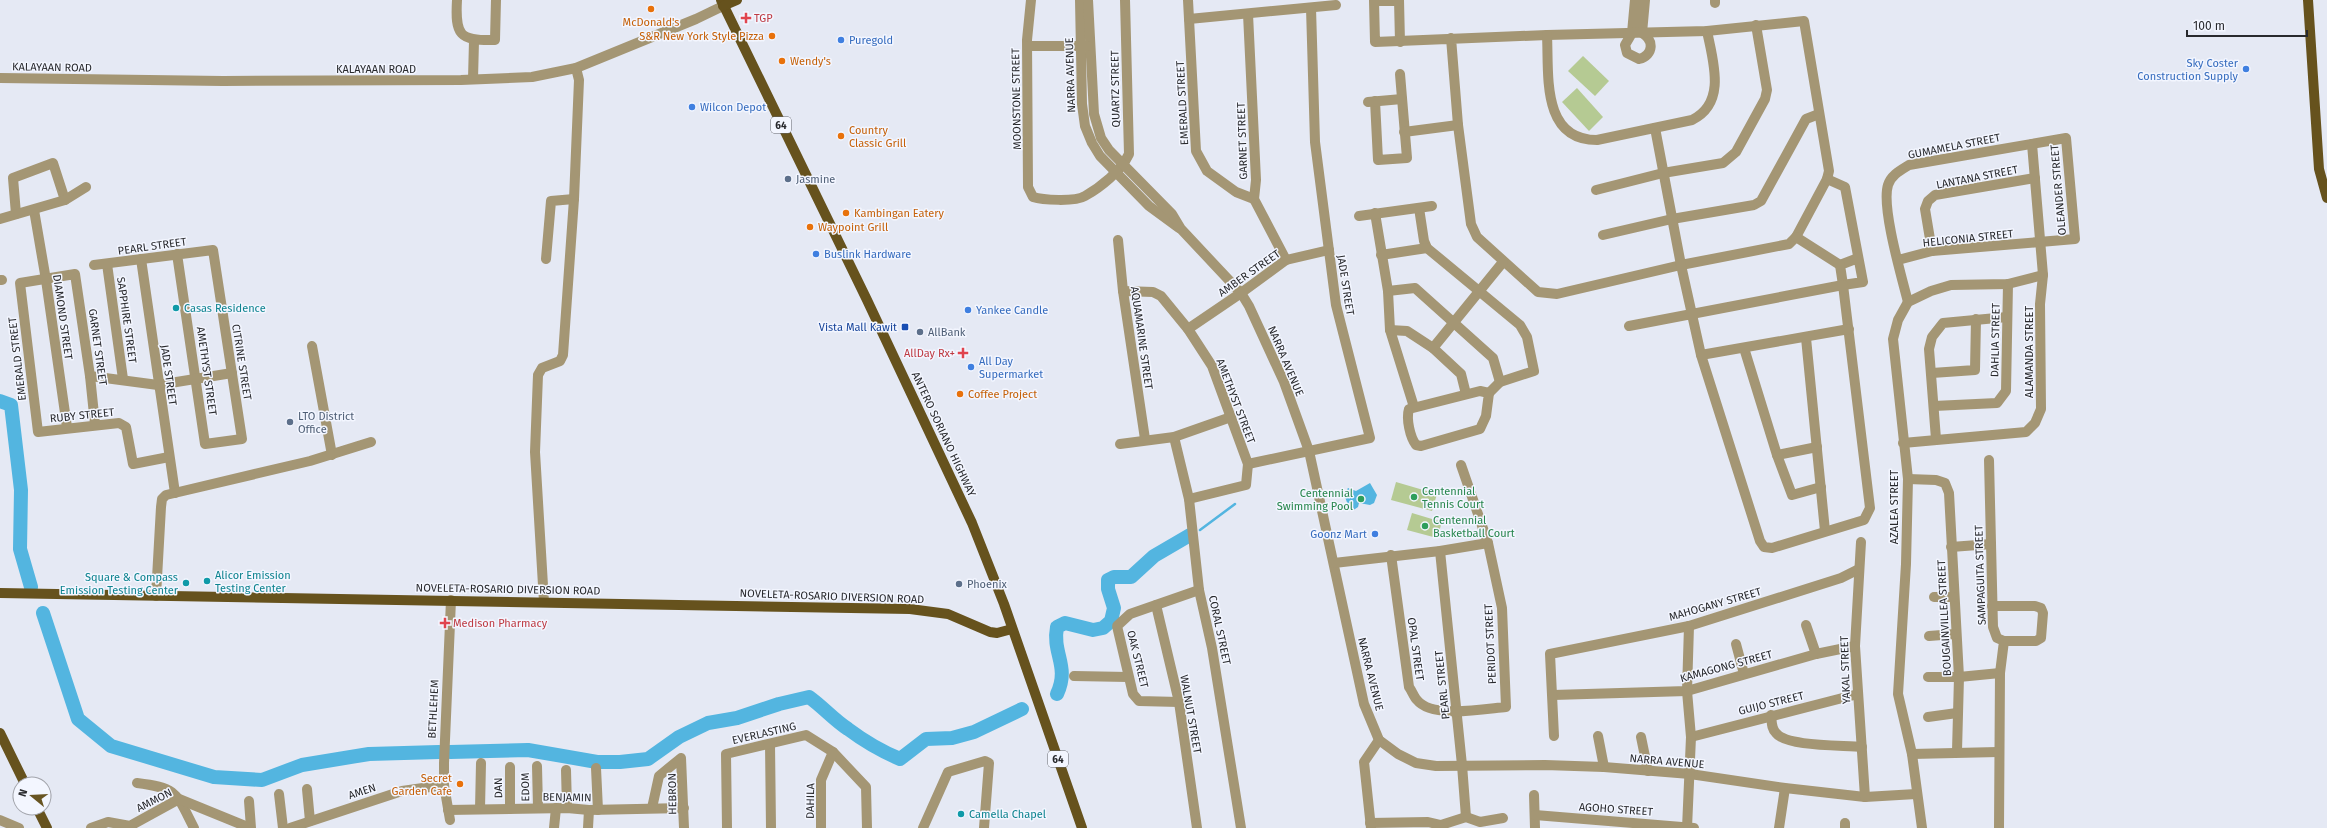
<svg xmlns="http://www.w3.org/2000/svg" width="2327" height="828" font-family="'Fira Sans',sans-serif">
<rect width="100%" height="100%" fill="#e5e9f4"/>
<g fill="#b5ca93">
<path d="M1583,56L1609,81L1595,96L1568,71Z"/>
<path d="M1577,88L1603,117L1589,131L1562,102Z"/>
<path d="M1396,482L1437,494L1432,511L1391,500Z"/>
<path d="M1412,513L1442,522L1437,538L1407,530Z"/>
</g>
<path fill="#53b5e0" d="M1370,483L1377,495L1374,503L1370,505L1359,503L1358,507L1352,511L1349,508L1344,494L1348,488L1356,491Z"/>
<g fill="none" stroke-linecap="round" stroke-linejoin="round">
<g stroke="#53b5e0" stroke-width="2.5">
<path d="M1200,530L1235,504"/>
<path d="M1054,695L1057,694"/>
</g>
<g stroke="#53b5e0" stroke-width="14">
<path d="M0,401L11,405L21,490L20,549L31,587"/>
<path d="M43,613L78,719L111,746L214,777L262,780L302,765L369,754L439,752"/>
<path d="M1057,694C1070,666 1052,654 1057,627L1065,623L1093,630L1103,628L1111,621L1114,608L1108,589V580L1114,577H1131L1154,556L1190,535"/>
<path d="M450,752L528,750L597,762H620L648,759L679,737L708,723L737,718L779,704L809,697C823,707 834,720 848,729C864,741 881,751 900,759L926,739L952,738L974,732L1022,709"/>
</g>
<g stroke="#a49674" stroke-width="10">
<path d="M457,0C455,35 459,41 495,40L496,0"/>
<path d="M1031,0L1027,40L1028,187L1033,197C1042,200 1075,202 1085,196C1101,187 1121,171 1129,154L1125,0"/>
<path d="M1080,0L1082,104L1085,126L1092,143L1100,156L1149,206L1179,228"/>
<path d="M1088,0L1094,114L1101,138L1109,150L1172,214L1181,229L1241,293L1249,306L1284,382L1309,451L1364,704L1379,740L1398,754L1416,763L1436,766L1545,765L1604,767L1690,774L1785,788L1865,797L1916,794"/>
<path d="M1188,0L1196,151L1207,171L1236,192L1254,199"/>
<path d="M1399,0L1400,42"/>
<path d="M1635,0L1632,33L1625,45L1627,53L1639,59C1654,55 1654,40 1642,33L1645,0"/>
<path d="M1399,1H1374L1375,42L1547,35L1707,31L1804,21L1829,171L1827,179L1796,237L1789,244L1681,265L1557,294L1538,292L1477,237L1471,224L1458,125L1451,38"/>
<path d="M1715,3V0"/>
<path d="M1248,14L1256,180L1254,199L1286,260"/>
<path d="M1189,19L1336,5"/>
<path d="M1547,35C1549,75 1541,140 1597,140L1692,120C1727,103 1713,61 1707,31"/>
<path d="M1028,46H1088"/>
<path d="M0,78L223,81L461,80L532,77L576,68L696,19L723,6"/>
<path d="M473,79L474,41"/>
<path d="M1375,101L1378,160L1407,158L1400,74"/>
<path d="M1368,102L1402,99"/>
<path d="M1404,132L1458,125"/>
<path d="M1827,179L1845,187L1863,282L1843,285L1840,265L1858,258"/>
<path d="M1596,190L1663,173L1723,163L1736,152L1765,99L1767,90L1756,25"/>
<path d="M1419,208L1424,241L1427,248L1520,325L1527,337L1534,371L1500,382L1489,393"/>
<path d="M34,210L46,280L67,427"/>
<path d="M1375,213L1388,291L1390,330L1414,407"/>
<path d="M16,214L13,178L53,163L65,200"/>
<path d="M1359,216L1432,206"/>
<path d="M0,219L65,200L86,187"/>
<path d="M1603,235L1672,219L1754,205L1761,201L1806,119L1819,114"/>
<path d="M1796,237L1840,265"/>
<path d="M1118,240L1123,291L1145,439"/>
<path d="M1932,251L1925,209L1928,201L1935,195L2035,178"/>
<path d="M1381,255L1427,248"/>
<path d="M141,259L175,493"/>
<path d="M546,259L551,201L574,199"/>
<path d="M1898,260L1932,251L2075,239L2066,138L1909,165C1901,170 1891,175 1888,185C1881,207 1902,278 1908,302"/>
<path d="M107,264L123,379"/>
<path d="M94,265L213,250L242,439L205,444L177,254"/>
<path d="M0,280H2"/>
<path d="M1123,291L1153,292L1161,296L1188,329L1212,366L1248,464L1246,485L1189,499"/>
<path d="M1388,291L1415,288L1493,358L1500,382"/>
<path d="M1629,326L1843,285L1870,508L1864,520L1772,548L1764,547L1760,541L1701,355L1681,265L1655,128"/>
<path d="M1188,329L1241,293L1286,260L1329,250"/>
<path d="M1390,330L1407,331L1433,348L1461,374L1466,394"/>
<path d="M1806,338L1825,531"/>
<path d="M312,346L332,455"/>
<path d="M1433,348L1503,262"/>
<path d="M1744,348L1777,455L1792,495L1821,487"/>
<path d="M1701,355L1849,329"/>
<path d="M1932,373L1975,370L1976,319"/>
<path d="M90,376L158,385L232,373"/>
<path d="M1480,391L1489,393L1486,416L1480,429L1421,446L1416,445C1410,437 1406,419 1409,409Z"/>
<path d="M1934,406L1997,403L2006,391L2008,284"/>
<path d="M95,424L90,376L75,274L20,283L38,432L119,423L126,427L133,464L169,457"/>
<path d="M1174,437L1189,499L1199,590L1212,648L1241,828"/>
<path d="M1936,439L1929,349L1932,337L1943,323L2007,317"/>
<path d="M1903,443L2026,432L2035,423L2041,409L2040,304L2043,275L2032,144"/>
<path d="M1120,444L1174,437L1231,417"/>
<path d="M1777,455L1817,447"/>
<path d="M1989,460L1993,627L1997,638L2004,641L2000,673L1999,828"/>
<path d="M1248,464L1370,438L1336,305L1315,142L1311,8"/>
<path d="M1908,479L1936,480L1945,483L1949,493L1959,677L1957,751"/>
<path d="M1861,542L1855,646L1865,797"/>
<path d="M1951,547L1991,544"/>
<path d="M1440,551L1462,765L1466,817"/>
<path d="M1391,555L1409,687C1412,691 1414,697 1417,700C1432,719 1484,709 1506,707L1502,608L1488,543L1461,465"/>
<path d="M1334,563L1440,551L1488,543"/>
<path d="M156,596L161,507L162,499L166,495L310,461L371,442"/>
<path d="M1934,597H1954"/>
<path d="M544,602L535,452L538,375L542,368L560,361L563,355L574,199L579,80L576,68"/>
<path d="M1156,605L1179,702L1197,828"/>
<path d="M1992,606H2035L2041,608L2043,613L2041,638L2036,641H2004"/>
<path d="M1806,625L1816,654"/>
<path d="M1929,636L1955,634"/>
<path d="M1736,644L1744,674"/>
<path d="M1074,676L1128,677"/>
<path d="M1928,677H1959L2000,673"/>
<path d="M1553,695L1687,691L1816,654L1855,646"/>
<path d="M1179,702L1139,701L1133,694L1117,626L1130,614L1199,590"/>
<path d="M1771,715C1772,722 1771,728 1776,733C1786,747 1843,745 1862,747"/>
<path d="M1928,717L1957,713"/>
<path d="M1554,736L1550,654L1689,626L1841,578L1859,569"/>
<path d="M1598,736L1604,767"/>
<path d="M1641,737L1648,771"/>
<path d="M1691,737L1858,694"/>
<path d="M770,744L771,828"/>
<path d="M1912,754L1998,752"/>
<path d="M537,766L538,808"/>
<path d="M510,767V809"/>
<path d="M596,768L598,810"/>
<path d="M566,770L567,808"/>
<path d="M137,783C178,788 176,793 194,828"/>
<path d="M307,789L310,821"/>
<path d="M279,794L283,828"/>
<path d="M1534,795L1535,828"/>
<path d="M249,801L251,828"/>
<path d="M652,808L659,776L681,758L684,828"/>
<path d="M480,809L481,763"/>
<path d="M448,810L567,808L589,810L684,808"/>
<path d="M1535,815L1694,828"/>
<path d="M0,820L19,828"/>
<path d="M450,820L444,785V763L451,600"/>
<path d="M1370,823L1428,822L1441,825L1466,817L1480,822L1503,818"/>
<path d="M91,828L108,822L130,826L179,799L250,828"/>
<path d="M290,828L402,791L444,785"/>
<path d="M554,828L556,808"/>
<path d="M588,828L589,810"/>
<path d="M727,828L726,754L806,735L833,752L866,787L867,828"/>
<path d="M821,828V780L833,752"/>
<path d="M923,828L948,772L985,761L989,763L984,828"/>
<path d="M1371,828L1364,762L1379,740"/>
<path d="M1687,828L1691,737L1687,691L1689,626"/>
<path d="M1779,828L1785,788"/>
<path d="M1845,828V823"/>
<path d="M1922,828L1912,754L1898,694L1906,564L1908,479L1893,339L1898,320L1908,302L1931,291L1951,285L2008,284L2043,275"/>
</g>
<g stroke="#66521d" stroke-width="10">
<path d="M721,0L867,300L972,523L1004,604L1082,828"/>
<path d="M2308,0L2319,169L2327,198"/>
<path d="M723,6L737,0"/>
<path d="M0,593L910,609L948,614L990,632L997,633L1012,629"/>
<path d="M0,733L25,784"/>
<path d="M37,808L47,828"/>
</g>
</g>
<g fill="#e8710a" stroke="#f3f6ff" stroke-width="1.5">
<circle cx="651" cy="9" r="4"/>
<circle cx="772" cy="36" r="4"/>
<circle cx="782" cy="61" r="4"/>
<circle cx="841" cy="136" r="4"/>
<circle cx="846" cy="213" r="4"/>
<circle cx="810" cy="227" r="4"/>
<circle cx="960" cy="394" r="4"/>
<circle cx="460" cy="784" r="4"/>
</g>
<g fill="#e0444e" stroke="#f3f6ff" stroke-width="1.5">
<path d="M744 12h4v4h4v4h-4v4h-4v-4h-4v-4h4z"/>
<path d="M961 347h4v4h4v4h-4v4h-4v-4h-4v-4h4z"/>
<path d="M443 617h4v4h4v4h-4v4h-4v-4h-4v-4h4z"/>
</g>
<g fill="#3f7fe0" stroke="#f3f6ff" stroke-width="1.5">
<circle cx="841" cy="40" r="4"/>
<circle cx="2246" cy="69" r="4"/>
<circle cx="692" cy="107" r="4"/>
<circle cx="816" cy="254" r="4"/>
<circle cx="968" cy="310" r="4"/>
<circle cx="971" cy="367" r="4"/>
<circle cx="1375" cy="534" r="4"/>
</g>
<g fill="#5c6f8a" stroke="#f3f6ff" stroke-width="1.5">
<circle cx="788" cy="179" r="4"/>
<circle cx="920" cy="332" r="4"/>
<circle cx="290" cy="422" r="4"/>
<circle cx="959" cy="584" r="4"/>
</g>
<g fill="#0f9aa8" stroke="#f3f6ff" stroke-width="1.5">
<circle cx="176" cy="308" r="4"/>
<circle cx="207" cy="581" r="4"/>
<circle cx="186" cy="583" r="4"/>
<circle cx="961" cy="814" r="4"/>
</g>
<rect fill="#1a4fb4" stroke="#f3f6ff" stroke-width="1.5" x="901" y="323" width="8" height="8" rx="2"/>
<g fill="#2e9e5b" stroke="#f3f6ff" stroke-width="1.5">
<circle cx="1414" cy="497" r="4"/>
<circle cx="1361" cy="499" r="4"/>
<circle cx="1425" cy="526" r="4"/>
</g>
<g text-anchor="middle" stroke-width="3" stroke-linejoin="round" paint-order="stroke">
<g fill="#f3f6ff" stroke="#65666c" stroke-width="1">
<rect x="771" y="117" width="20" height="16" rx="3"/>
<rect x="1048" y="751" width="20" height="16" rx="3"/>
</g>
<g font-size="10" font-weight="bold" fill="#28292d">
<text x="781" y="129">64</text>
<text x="1058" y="763">64</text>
</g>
<g font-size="11" fill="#be3a42" stroke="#f3f6ff" text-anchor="start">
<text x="754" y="22">TGP</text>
<text x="955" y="357" text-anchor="end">AllDay Rx+</text>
<text x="453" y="627">Medison Pharmacy</text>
</g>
<g font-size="11" fill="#c56008" stroke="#f3f6ff" text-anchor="start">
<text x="651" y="26" text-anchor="middle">McDonald's</text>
<text x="764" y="40" text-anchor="end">S&amp;R New York Style Pizza</text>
<text x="790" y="65">Wendy's</text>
<text x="849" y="134">Country<tspan x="849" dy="13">Classic Grill</tspan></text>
<text x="854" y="217">Kambingan Eatery</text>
<text x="818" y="231">Waypoint Grill</text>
<text x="968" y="398">Coffee Project</text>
<text x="452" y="782" text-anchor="end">Secret<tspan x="452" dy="13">Garden Cafe</tspan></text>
</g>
<g font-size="11" fill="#366cbe" stroke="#f3f6ff" text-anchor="start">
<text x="849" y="44">Puregold</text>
<text x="2238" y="67" text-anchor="end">Sky Coster<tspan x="2238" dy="13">Construction Supply</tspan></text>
<text x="700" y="111">Wilcon Depot</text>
<text x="824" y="258">Buslink Hardware</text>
<text x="976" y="314">Yankee Candle</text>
<text x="979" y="365">All Day<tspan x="979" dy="13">Supermarket</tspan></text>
<text x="1367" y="538" text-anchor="end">Goonz Mart</text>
</g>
<g font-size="11" fill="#28292d" stroke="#f3f6ff">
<text transform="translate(52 67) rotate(1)" y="4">KALAYAAN ROAD</text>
<text x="376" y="73">KALAYAAN ROAD</text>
<text transform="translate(1070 75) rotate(-92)" y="4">NARRA AVENUE</text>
<text transform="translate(1115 89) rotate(-91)" y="4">QUARTZ STREET</text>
<text transform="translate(1016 99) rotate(-91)" y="4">MOONSTONE STREET</text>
<text transform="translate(1182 103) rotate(-93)" y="4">EMERALD STREET</text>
<text transform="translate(1242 141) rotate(-92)" y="4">GARNET STREET</text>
<text transform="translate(1954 146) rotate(-11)" y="4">GUMAMELA STREET</text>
<text transform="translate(1977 177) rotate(-11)" y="4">LANTANA STREET</text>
<text transform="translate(2058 190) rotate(-95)" y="4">OLEANDER STREET</text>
<text transform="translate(1968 238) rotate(-6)" y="4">HELICONIA STREET</text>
<text transform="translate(152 246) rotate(-8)" y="4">PEARL STREET</text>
<text transform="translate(1249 273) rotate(-35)" y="4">AMBER STREET</text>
<text transform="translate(1346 285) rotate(81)" y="4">JADE STREET</text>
<text transform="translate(63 317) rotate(82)" y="4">DIAMOND STREET</text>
<text transform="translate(127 320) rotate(82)" y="4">SAPPHIRE STREET</text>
<text transform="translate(1142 338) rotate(82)" y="4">AQUAMARINE STREET</text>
<text transform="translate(1995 340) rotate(-89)" y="4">DAHLIA STREET</text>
<text transform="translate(98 347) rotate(82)" y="4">GARNET STREET</text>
<text transform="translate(2029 352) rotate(-90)" y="4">ALAMANDA STREET</text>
<text transform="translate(17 359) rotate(-97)" y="4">EMERALD STREET</text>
<text transform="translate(1286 361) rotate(67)" y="4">NARRA AVENUE</text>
<text transform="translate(242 362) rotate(81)" y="4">CITRINE STREET</text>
<text transform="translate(207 371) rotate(82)" y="4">AMETHYST STREET</text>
<text transform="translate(169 375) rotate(82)" y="4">JADE STREET</text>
<text transform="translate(1236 401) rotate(69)" y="4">AMETHYST STREET</text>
<text transform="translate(82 415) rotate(-6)" y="4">RUBY STREET</text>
<text transform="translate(944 434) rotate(65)" y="4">ANTERO SORIANO HIGHWAY</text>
<text transform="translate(1894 507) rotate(-90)" y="4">AZALEA STREET</text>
<text transform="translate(1980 575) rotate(-92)" y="4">SAMPAGUITA STREET</text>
<text transform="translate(508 589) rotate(1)" y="4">NOVELETA-ROSARIO DIVERSION ROAD</text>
<text transform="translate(832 596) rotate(2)" y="4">NOVELETA-ROSARIO DIVERSION ROAD</text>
<text transform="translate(1715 604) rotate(-16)" y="4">MAHOGANY STREET</text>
<text transform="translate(1944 618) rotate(-93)" y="4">BOUGAINVILLEA STREET</text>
<text transform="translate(1220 630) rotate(78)" y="4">CORAL STREET</text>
<text transform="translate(1490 644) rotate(-93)" y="4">PERIDOT STREET</text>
<text transform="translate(1416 649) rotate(82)" y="4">OPAL STREET</text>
<text transform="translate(1138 659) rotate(76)" y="4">OAK STREET</text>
<text transform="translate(1726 666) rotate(-15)" y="4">KAMAGONG STREET</text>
<text transform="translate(1845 670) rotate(-92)" y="4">YAKAL STREET</text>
<text transform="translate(1371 674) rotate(76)" y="4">NARRA AVENUE</text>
<text transform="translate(1442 685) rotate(-96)" y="4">PEARL STREET</text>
<text transform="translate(1771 703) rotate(-14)" y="4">GUIJO STREET</text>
<text transform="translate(433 709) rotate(-87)" y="4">BETHLEHEM</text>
<text transform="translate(1191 714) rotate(80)" y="4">WALNUT STREET</text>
<text transform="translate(764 733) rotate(-13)" y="4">EVERLASTING</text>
<text transform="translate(1667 761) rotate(5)" y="4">NARRA AVENUE</text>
<text transform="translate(525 787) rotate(-91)" y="4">EDOM</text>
<text transform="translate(498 788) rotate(-91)" y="4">DAN</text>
<text transform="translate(362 791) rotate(-18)" y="4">AMEN</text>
<text transform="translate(672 794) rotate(-91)" y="4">HEBRON</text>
<text transform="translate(567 797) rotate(1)" y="4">BENJAMIN</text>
<text transform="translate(154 800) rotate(-27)" y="4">AMMON</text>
<text transform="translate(810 801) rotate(-89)" y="4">DAHILA</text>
<text transform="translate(1616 809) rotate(4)" y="4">AGOHO STREET</text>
</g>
<g font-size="11" fill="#4e5e75" stroke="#f3f6ff" text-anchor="start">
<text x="796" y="183">Jasmine</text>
<text x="928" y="336">AllBank</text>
<text x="298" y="420">LTO District<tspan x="298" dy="13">Office</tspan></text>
<text x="967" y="588">Phoenix</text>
</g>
<g font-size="11" fill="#0d838f" stroke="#f3f6ff" text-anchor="start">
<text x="184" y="312">Casas Residence</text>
<text x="215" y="579">Alicor Emission<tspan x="215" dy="13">Testing Center</tspan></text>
<text x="178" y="581" text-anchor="end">Square &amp; Compass<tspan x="178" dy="13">Emission Testing Center</tspan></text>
<text x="969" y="818">Camella Chapel</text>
</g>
<g font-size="11" fill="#164399" stroke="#f3f6ff" text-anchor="end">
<text x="897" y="331">Vista Mall Kawit</text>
</g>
<g font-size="11" fill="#27864d" stroke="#f3f6ff" text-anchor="start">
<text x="1422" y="495">Centennial<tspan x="1422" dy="13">Tennis Court</tspan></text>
<text x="1353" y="497" text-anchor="end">Centennial<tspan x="1353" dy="13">Swimming Pool</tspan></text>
<text x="1433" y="524">Centennial<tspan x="1433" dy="13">Basketball Court</tspan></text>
</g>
</g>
<g transform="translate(32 796) rotate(288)"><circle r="19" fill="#f3f6ff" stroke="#a2a4ab"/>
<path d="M0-3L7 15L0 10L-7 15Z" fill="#685523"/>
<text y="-6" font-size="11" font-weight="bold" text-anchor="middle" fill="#28292d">N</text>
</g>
<path d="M2187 30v6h120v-6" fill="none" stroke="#28292d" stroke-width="2"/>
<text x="2193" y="30" font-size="12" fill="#28292d" stroke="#f3f6ff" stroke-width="3" paint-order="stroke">100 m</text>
</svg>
